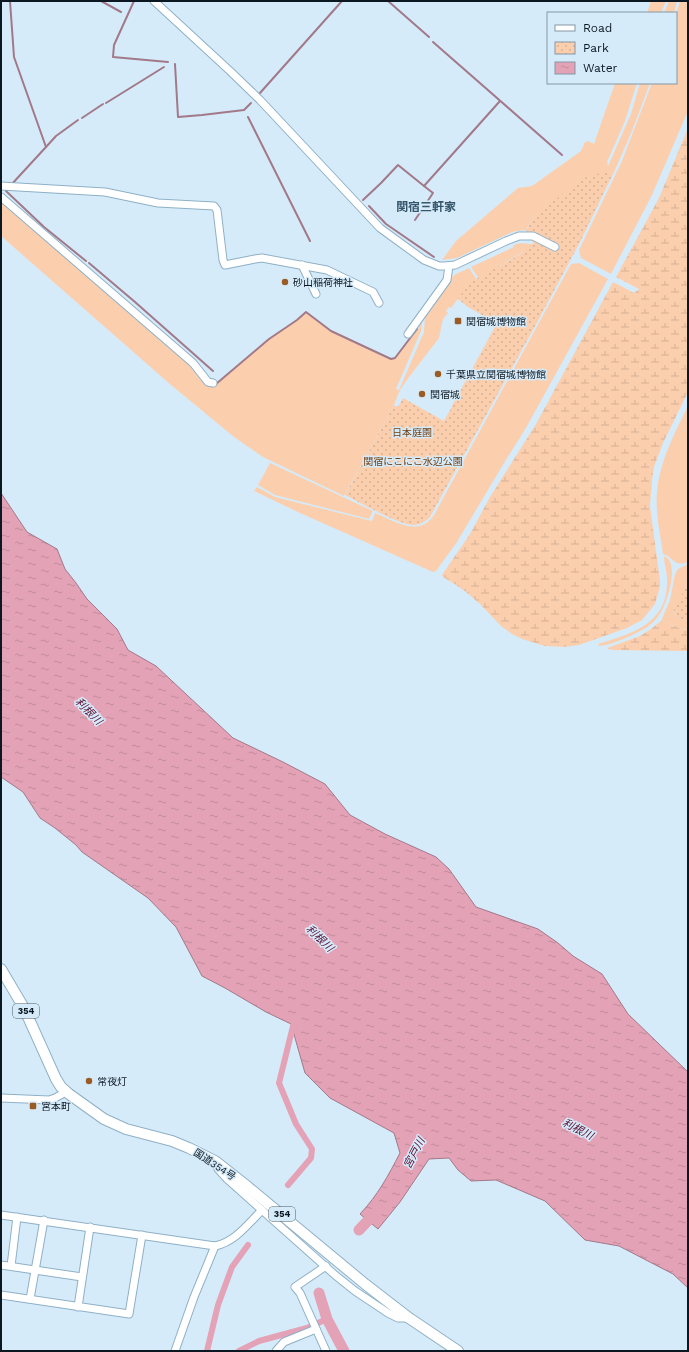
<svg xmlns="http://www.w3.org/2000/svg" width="689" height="1352" font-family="'Work Sans','Noto Sans JP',sans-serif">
<defs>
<pattern id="wetland-marsh" width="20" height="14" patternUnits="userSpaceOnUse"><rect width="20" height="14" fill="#fbcfae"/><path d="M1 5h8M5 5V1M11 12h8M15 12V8" fill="none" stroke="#d6b195"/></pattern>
<pattern id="park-dots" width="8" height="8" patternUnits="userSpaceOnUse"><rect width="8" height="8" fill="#fbcfae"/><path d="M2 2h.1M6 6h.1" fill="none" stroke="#d6b195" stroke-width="1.8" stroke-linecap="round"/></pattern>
<pattern id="water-ripples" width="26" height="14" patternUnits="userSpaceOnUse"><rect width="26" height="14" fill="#e3a2b6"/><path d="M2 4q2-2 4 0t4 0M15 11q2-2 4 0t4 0" fill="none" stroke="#c18b9c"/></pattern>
</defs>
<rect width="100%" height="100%" fill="#d6ebfa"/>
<g fill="#fbcfae">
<path d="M651,1H666L661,13H647Z"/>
<path d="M669,1H677L674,13H664Z"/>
<path d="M680,1H688V111L652,195L611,274L581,258L579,250L622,161L652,83H676V14Z"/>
<path d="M615,83H637L625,121L607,162L608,166L631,114L640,83H650L632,131L615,170L535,214L526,230L516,231L510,233L457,258L442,260L456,241L518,188L532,186L581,151L585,142L588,141L594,144Z"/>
<path d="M1,200L216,384L269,339L307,313L331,331L391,359L396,358L418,329L422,322L421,331L396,389L399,390L424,332L425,316L427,312L454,275L469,268L477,280L467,287L451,308L449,307L446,311L448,313L443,319L439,338L409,377L400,390L394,405L344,496L263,457L234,437L171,385L1,236Z"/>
<path d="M521,243L531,244C526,246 524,251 519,254C506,263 492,269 479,279L471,267L514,247L513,245Z"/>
<path d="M579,263L608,279L526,428L504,463L457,542L436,571L433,572L300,513L254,491L257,487L275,497L372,521L375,513C395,521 419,538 434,515L571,264Z"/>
<path d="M504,310L498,324L453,406H452Z"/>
<path d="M688,406V562C673,567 675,558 663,554C661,540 658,526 657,511C654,471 671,441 688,406Z"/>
<path d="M270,463L373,511L369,519L275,495L258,485Z"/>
<path d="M664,556C680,562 668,599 662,610C659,616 655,621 650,625C641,632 610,646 599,646L598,644C630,634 666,625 667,584C668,574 664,565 664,556Z"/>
<path d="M688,564V583L674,610C674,618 681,619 688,621V631L661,621L670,600L675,574L678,569Z"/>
</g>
<g fill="url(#wetland-marsh)">
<path d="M688,128V392L663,443L654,467L652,480L650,506L660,581V587L655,604L647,614L642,620L627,628L579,645L564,647L545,646L522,639L512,634L501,626L480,604L466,592L456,585L443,577L442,575L470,534L490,497L536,424L613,282L634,293L639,289L616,277L659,198Z"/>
<path d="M661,621L688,631V651L611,650L607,648L640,636L651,629Z"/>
</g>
<g fill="url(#park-dots)">
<path d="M615,170L581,240L539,319L430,517C426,521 421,525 414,525C401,526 359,502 345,495L394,405L398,407L403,398L444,421L498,324L468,307L458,299C461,295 463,290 467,287C482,272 503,266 520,254C525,250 526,243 534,244L526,231L535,214L588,176Z"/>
<path d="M688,583V621C681,619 674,618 674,609Z"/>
</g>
<path fill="url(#water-ripples)" stroke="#a27989" d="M1,493L27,532L57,549L65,569L76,583L87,599L117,629L128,650L156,666L233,738L283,762L325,784L350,815L385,834L436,857L449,869L476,907L538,929L558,943L573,956L602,974L628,1014L688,1072V1288L673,1274L619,1246L585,1240L545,1201L496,1180L471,1181L458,1170L449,1158L429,1159L400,1202L378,1229L360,1214C378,1195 388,1176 400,1153L394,1133L330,1098L305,1073L291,1024L266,1012L225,988L202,976L176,927L148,898L82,852L76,845L55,828L40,818L23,792L1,777Z"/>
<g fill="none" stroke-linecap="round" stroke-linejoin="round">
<g stroke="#a27989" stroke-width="2">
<path d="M10,1L14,57L46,147L11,185"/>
<path d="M101,1L121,12"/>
<path d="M134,1L114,45L113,57L168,62"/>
<path d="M388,1L429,37"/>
<path d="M433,42L562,155"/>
<path d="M175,64L178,117L202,115L244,110L251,103"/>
<path d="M260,93L342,1"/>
<path d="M106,103L164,67"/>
<path d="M248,117L310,241"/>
<path d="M82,118L103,104"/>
<path d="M46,147L56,136L78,120"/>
<path d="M8,189L6,191L44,227L86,261"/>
<path d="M363,200L381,183L398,165L424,186L500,101"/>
<path d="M369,206L386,224L434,257"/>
<path d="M415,220L433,193L424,186"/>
<path d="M89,263L135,302L213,371"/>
<path d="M216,384L269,339L297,320L306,312L331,331L391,359L395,358L417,329"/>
</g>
<g stroke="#e3a2b6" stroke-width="6">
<path d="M288,1185L311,1158L312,1149L296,1124L279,1083L294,1022"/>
<path d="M207,1351L218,1305L232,1267L248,1245"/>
<path d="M239,1351L259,1341L307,1328L327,1319"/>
</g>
<g stroke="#e3a2b6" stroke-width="11">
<path d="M359,1230L378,1210"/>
<path d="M319,1293L327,1319L344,1351"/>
</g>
<g stroke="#8eb0c7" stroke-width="9">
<g id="minor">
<path d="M154,1L230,71L260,100L380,228L424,260L439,266H444L455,265L506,241L519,236H533L555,247"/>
<path d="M1,186L105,192L158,203L214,206L217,210L223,260L225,265L255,259L262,258L327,270L373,292L379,303"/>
<path d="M1,197L193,363L208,382L213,383"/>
<path d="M302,265L316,294"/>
<path d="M408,334L447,280L449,266"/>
<path d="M1,1098L49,1100L55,1098L66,1092"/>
<path d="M216,1163L218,1169L227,1179L335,1275L355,1291L388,1313L398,1318H409"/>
<path d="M1,1215L215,1246L194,1297L175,1351"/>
<path d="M215,1246C235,1242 248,1224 262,1210"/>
<path d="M1,1265L82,1277"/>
<path d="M11,1266L17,1217"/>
<path d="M1,1295L129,1314L142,1235"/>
<path d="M30,1299L44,1220"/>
<path d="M78,1307L90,1227"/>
<path d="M276,1351L284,1342L316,1329"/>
<path d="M326,1351L300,1293L295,1287L326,1266"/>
</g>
</g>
<g stroke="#8eb0c7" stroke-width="12">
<path id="highway" d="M1,969L24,1008L56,1079L61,1087L69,1094L104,1119L126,1129L172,1141L189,1148L215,1161L248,1187L365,1284L409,1318L458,1351"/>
</g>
<use href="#minor" stroke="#fff" stroke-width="7"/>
<use href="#highway" stroke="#fff" stroke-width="10"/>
</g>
<g fill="#9b5c24" stroke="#d6ebfa" stroke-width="1.5">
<circle cx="285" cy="282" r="4"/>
<rect x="454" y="317" width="8" height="8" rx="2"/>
<circle cx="438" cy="374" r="4"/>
<circle cx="422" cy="394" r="4"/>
<circle cx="89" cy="1081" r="4"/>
<rect x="29" y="1102" width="8" height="8" rx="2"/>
</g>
<g text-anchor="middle" stroke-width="3" stroke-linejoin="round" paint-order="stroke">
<g fill="#d6ebfa" stroke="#485762" stroke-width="1">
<rect x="13" y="1004" width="26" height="14" rx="3"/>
<rect x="269" y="1207" width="26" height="14" rx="3"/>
</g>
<g font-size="9" font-weight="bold" fill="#0b1821">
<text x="26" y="1014">354</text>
<text x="282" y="1217">354</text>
</g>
<g font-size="10" fill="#0b1821" stroke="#d6ebfa" text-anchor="start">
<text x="293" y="286">砂山稲荷神社</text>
<text x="466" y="325">関宿城博物館</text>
<text x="446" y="378">千葉県立関宿城博物館</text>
<text x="430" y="398">関宿城</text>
<text x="97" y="1085">常夜灯</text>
<text x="41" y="1110">宮本町</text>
</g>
<g font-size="10" fill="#714013" stroke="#d6ebfa">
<text x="412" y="436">日本庭園</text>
<text x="413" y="465">関宿にこにこ水辺公園</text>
</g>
<g font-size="10" fill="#0b1821" stroke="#d6ebfa">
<text transform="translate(215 1164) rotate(33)" y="4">国道354号</text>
</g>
<g font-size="11" font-style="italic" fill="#5a0e31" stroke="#d6ebfa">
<text transform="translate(89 711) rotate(45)" y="4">利根川</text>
<text transform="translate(320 938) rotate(44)" y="4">利根川</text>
<text transform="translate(578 1129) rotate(27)" y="4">利根川</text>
<text transform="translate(414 1153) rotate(-62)" y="4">宮戸川</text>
</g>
<g font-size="12" font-weight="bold" fill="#36566b" stroke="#d6ebfa">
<text x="426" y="211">関宿三軒家</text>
</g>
</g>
<rect width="689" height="1352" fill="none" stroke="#0b1821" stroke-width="4"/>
<rect x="547" y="12" width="130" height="72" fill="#d6ebfa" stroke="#8597a3"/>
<rect x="555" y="25" width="20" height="6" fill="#ffffff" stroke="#8597a3"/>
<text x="583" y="32" font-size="12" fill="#0b1821">Road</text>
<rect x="555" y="42" width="20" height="12" fill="url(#park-dots)" stroke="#8597a3"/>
<text x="583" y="52" font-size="12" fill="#0b1821">Park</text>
<rect x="555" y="62" width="20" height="12" fill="url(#water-ripples)" stroke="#8597a3"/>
<text x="583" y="72" font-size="12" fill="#0b1821">Water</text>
</svg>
